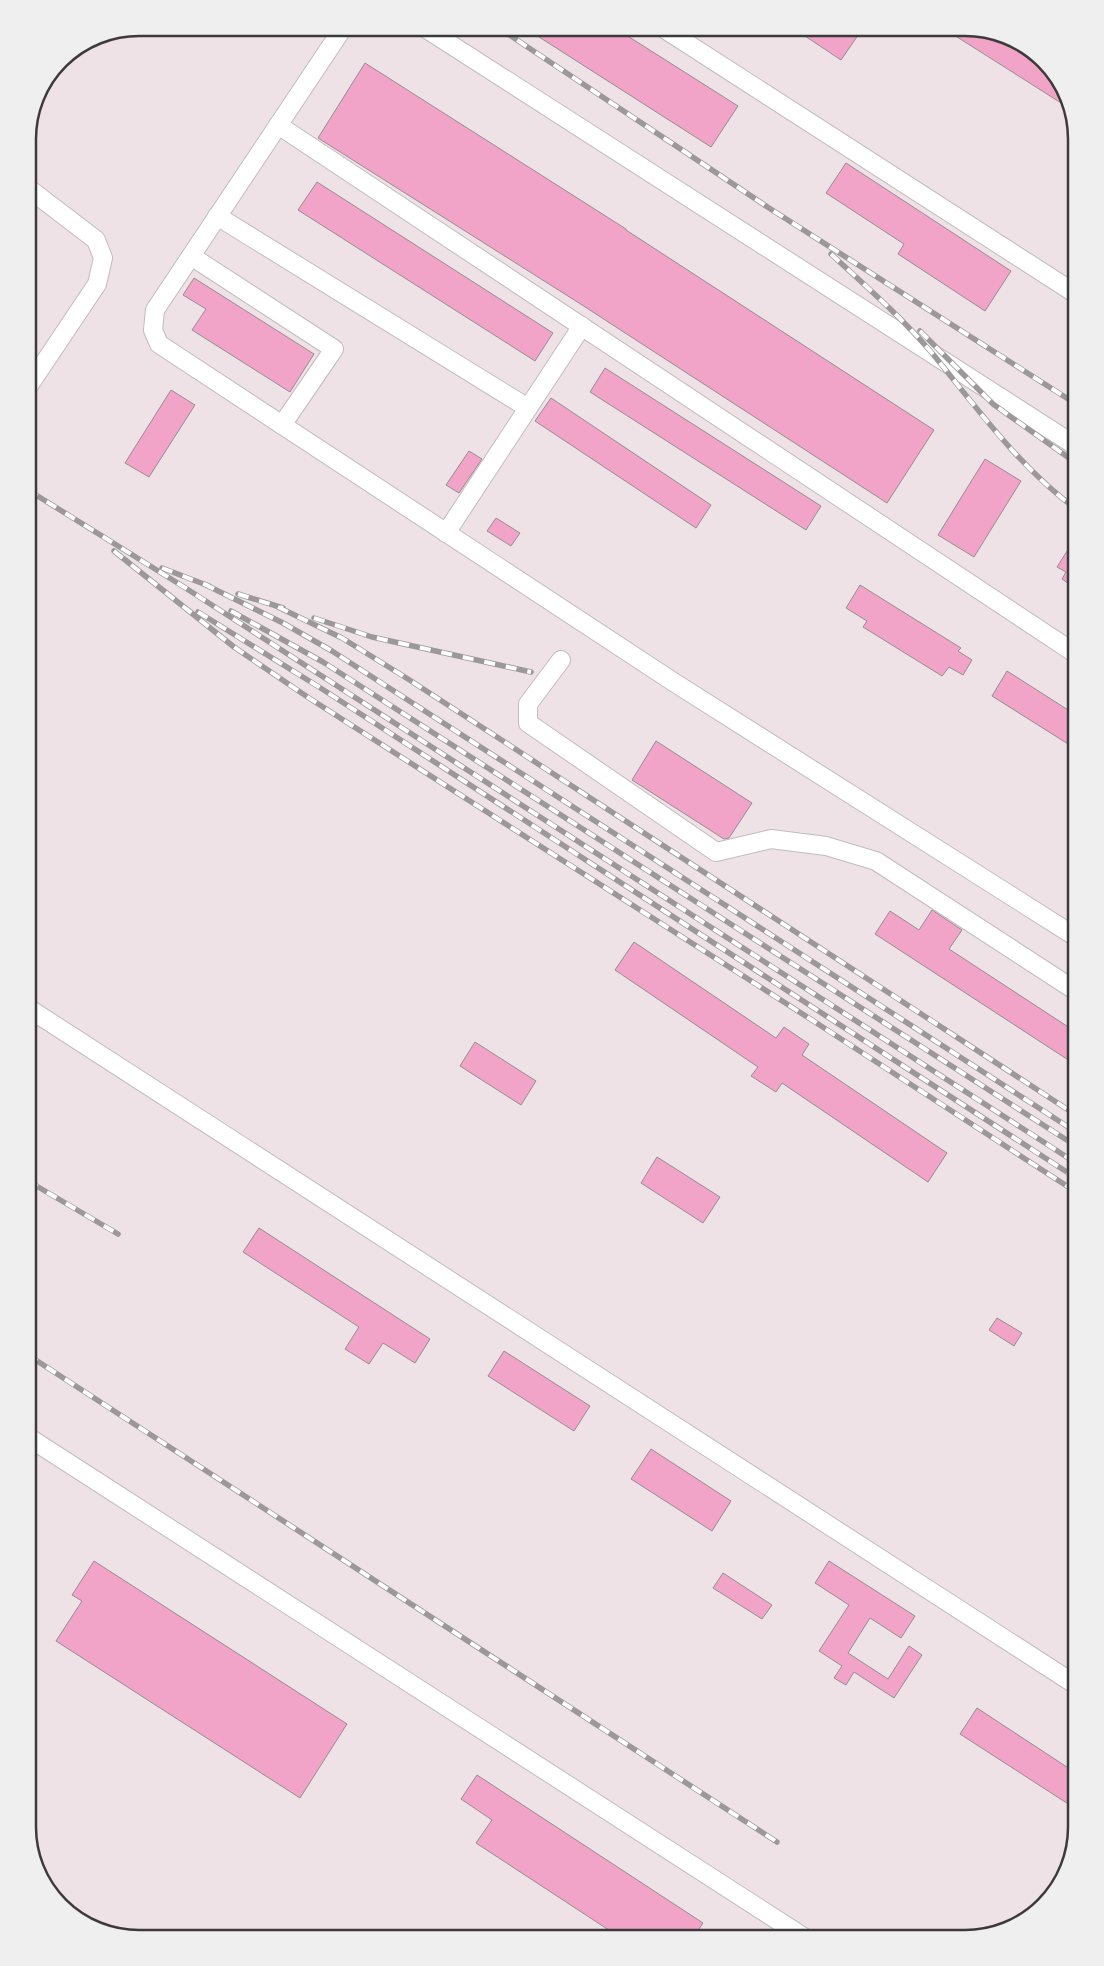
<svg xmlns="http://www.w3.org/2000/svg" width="1104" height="1966" font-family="Montserrat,sans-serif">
<rect width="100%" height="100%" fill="#f6f0f3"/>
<path fill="#efe2e7" d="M139,28H972L1027,47L1065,90L1076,139V1827L1058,1889L1014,1927L965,1938H132L77,1919L39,1876L28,1827V132L36,96L60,60L97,36Z"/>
<g fill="#f2a3c8" stroke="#948e90">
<path d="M525,28H615L738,106L711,147Z"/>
<path d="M793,28H863L841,60Z"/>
<path d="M943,28H972L1027,47L1065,90L1069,108Z"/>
<path d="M365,63L626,229V230L934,430L887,503L579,303L318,138Z"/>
<path d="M846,163L1011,271L985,311L898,254L904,244L826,193Z"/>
<path d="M317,182L553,333L535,361L298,210Z"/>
<path d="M194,278L314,354L290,392L192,330L206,309L183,295Z"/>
<path d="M605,368L821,506L806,530L590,392Z"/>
<path d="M171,390L195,405L149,477L125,463Z"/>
<path d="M551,398L711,505L696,528L535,421Z"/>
<path d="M469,451L482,459L459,493L446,485Z"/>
<path d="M985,459L1021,481L974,557L938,535Z"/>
<path d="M496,518L520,533L511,546L487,531Z"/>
<path d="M1076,537V589L1062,579L1066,572L1057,567Z"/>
<path d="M860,585L961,648L958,651L972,660L963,675L949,667L942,676L863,627L867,621L846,608Z"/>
<path d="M1007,671L1076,715V749L992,696Z"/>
<path d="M656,741L752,803L729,838L724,839L632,780Z"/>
<path d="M932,910L962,930L949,949L1076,1032V1065L875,934L890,911L919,930Z"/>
<path d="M634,942L776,1038L784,1027L809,1044L802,1055L947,1153L928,1182L782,1083L776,1092L751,1076L758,1067L615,970Z"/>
<path d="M475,1042L536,1081L521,1105L460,1066Z"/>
<path d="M657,1157L720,1197L703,1223L641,1183Z"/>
<path d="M259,1228L430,1339L415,1363L383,1343L369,1364L345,1349L359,1327L243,1252Z"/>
<path d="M997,1318L1022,1333L1014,1346L989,1330Z"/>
<path d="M504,1351L590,1406L574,1431L488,1376Z"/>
<path d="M651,1449L731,1501L712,1531L631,1479Z"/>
<path d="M94,1561L347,1724L300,1798L56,1641L82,1601L72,1595Z"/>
<path d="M829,1561L915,1616L901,1638L870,1618L848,1653L888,1679L909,1646L922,1655L894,1698L854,1672L846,1685L834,1678L842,1666L819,1651L849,1605L815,1583Z"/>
<path d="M723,1573L772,1605L762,1619L713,1588Z"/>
<path d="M977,1708L1076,1773V1809L960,1734Z"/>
<path d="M477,1775L703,1923L693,1938H621L476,1843L492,1820L461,1799Z"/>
</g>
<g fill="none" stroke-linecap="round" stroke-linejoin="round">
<g stroke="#c2bbbe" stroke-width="20">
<g id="minor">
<path d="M343,28L155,310L153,330L159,344L675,683L1076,937"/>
<path d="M425,28L1076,446"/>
<path d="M663,28L1076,294"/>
<path d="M278,125L1076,654"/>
<path d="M217,216L528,408"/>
<path d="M191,256L334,349L282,425"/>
<path d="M28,387L97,284L103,258L96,240L28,188"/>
<path d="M446,533L582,326"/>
<path d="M561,660L528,704V723L716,852L771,839L826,846L876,861L1076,991"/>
<path d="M28,1008L1076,1685"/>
<path d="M28,1437L805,1938"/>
</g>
</g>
<use href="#minor" stroke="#fff" stroke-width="18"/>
<g stroke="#9c989a" stroke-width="5.5">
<g id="rail">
<path d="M499,28L769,208L1076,404"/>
<path d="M831,254C866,286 901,317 932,353C977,408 1019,467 1076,509"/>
<path d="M920,331L993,404L1076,463"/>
<path d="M28,490L184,587L1076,1163"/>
<path d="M114,551L234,647L309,698L815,1022L1076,1192"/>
<path d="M162,568L209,586"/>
<path d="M204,584L283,623L332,651L1076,1132"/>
<path d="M238,594L283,608"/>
<path d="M278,607L342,638L408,679L1076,1115"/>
<path d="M231,611L323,662L1076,1146"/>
<path d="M198,612L319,687L1076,1178"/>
<path d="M314,618L372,637L531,672"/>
<path d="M28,1181L118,1234"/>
<path d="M28,1355L777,1842"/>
</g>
</g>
<use href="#rail" stroke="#fff" stroke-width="4" stroke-dasharray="11" stroke-linecap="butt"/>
</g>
<path d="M0 0H1104V1966H0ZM139 36H965A103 103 0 0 1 1068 139V1827A103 103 0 0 1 965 1930H139A103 103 0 0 1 36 1827V139A103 103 0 0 1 139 36Z" fill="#efefef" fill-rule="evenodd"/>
<path fill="none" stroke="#3d3a3b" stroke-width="2.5" d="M139 36H965A103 103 0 0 1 1068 139V1827A103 103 0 0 1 965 1930H139A103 103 0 0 1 36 1827V139A103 103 0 0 1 139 36Z"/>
</svg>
